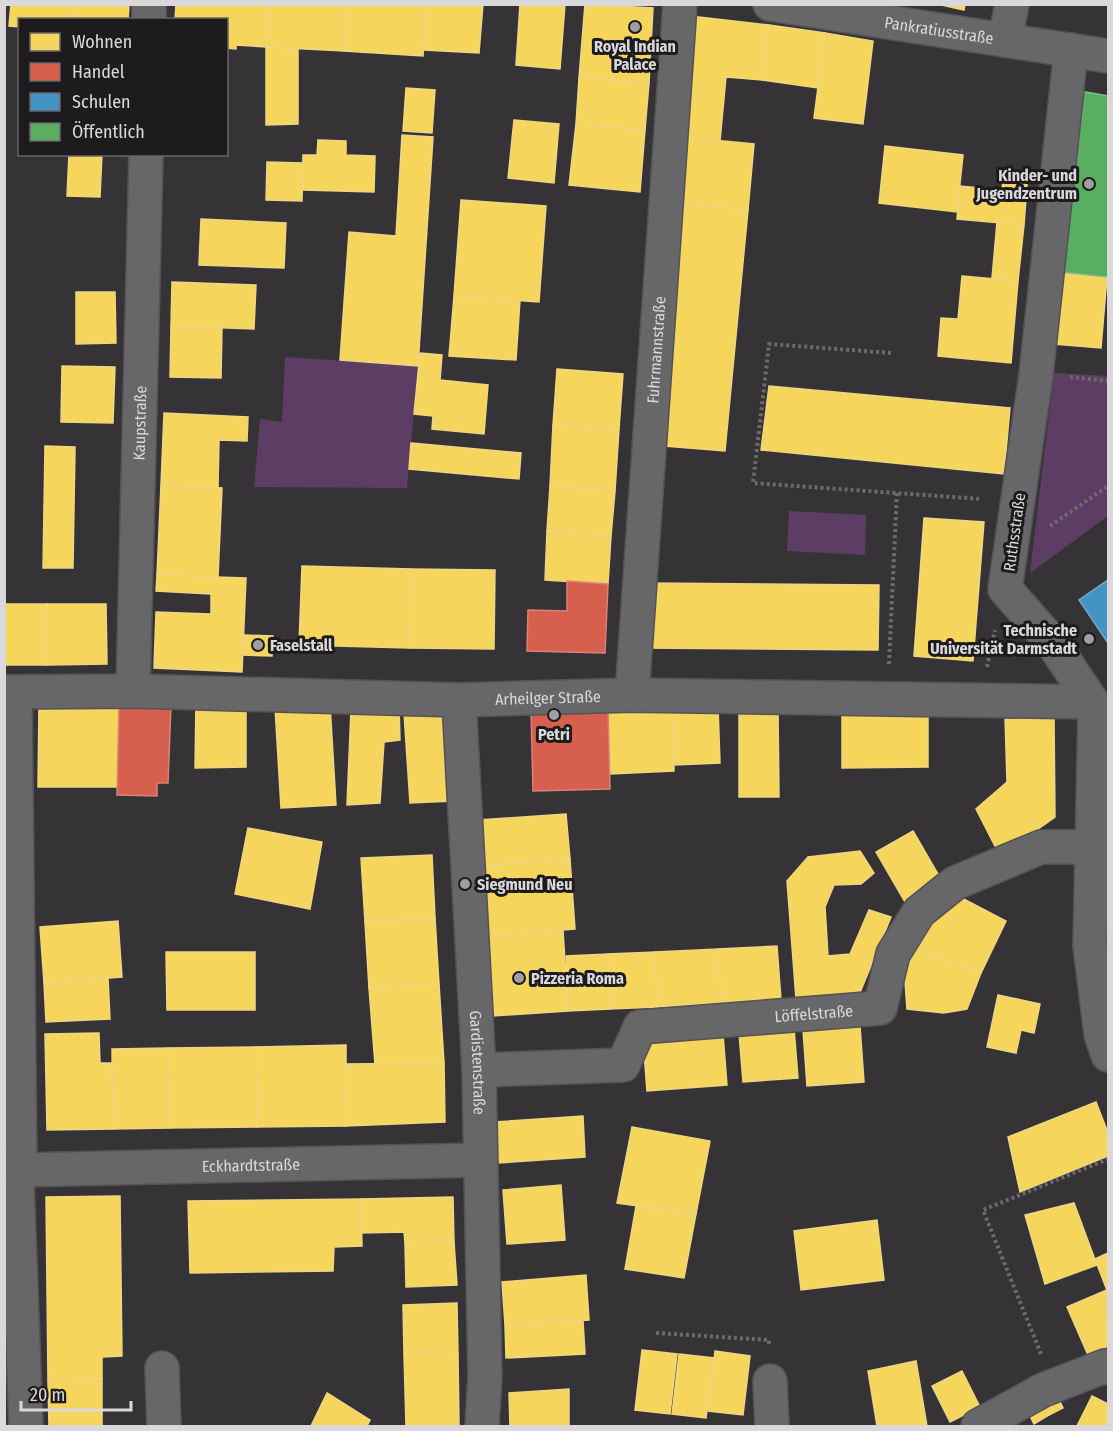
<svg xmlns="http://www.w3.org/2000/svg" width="1113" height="1431" font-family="'Fira Sans Condensed',sans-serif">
<rect width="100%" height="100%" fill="#363337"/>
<g fill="#5d3d63">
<path d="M285,357L418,366L407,488L254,487L260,419L282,422Z"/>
<path d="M1054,373L1108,376V516L1030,573Z"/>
<path d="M789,511L866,515L865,555L787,551Z"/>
</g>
<g fill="#f6d55c" stroke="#eed682" stroke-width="1.5">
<path d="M11,4H76L75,20H20V27L9,26Z"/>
<path d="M76,4H129L128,20H75Z"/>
<path d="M176,4H269L266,47L236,45V49L226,48V20H175Z"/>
<path d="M269,4H347L344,51L266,47Z"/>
<path d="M347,4H427L423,56L344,51Z"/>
<path d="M427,4H483L479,53L424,50Z"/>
<path d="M520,4H565L560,69L516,65Z"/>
<path d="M585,4L653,8L649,83L579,78Z"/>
<path d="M937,4H965L964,10Z"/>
<path d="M690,16L769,25L762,80L726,77L720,141L682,137Z"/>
<path d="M769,25L825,33L818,88L762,80Z"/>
<path d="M825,33L873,41L863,124L814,118Z"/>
<path d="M266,47L298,49V124L266,125Z"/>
<path d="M579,78L649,83L645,130L576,124Z"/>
<path d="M406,88L435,90L432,133L403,131Z"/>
<path d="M514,120L559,124L554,183L508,178Z"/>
<path d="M576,124L645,130L640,192L569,185Z"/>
<path d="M402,135L433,137L418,366L340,360L349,232L396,236Z"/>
<path d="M682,137L754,144L748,210L675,202Z"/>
<path d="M318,140L346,141V155L375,156L374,192L302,190L303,155H317Z"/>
<path d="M885,146L963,155L957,212L879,203Z"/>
<path d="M69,154H102L100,197L67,196Z"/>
<path d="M267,162L303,163L302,201L266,200Z"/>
<path d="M1004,170L1028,172L1024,225L957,219L960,186L1002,190Z"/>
<path d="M461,200L546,206L539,302L454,296Z"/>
<path d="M675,202L748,210L725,451L652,445Z"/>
<path d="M201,219L286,223L284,268L199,265Z"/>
<path d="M997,222L1024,225L1018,281L992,278Z"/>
<path d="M1061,272L1107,277L1101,348L1054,344Z"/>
<path d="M962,276L1018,281L1011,363L938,356L941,318L958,319Z"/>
<path d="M172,282L256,285L254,329L171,326Z"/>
<path d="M76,292H115L116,343L76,344Z"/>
<path d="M454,296L520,300L516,360L449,356Z"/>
<path d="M171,326L222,327L221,378L170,377Z"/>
<path d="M420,353L442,355L440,380L488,385L484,434L432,429L433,416L414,414Z"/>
<path d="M62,366L115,367L113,423L61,422Z"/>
<path d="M557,369L623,374L619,429L553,425Z"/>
<path d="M769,386L1010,408L1004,474L761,450Z"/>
<path d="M164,413L248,417L247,441L219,440L218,487L161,485Z"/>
<path d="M553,425L619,429L615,491L550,486Z"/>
<path d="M411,443L521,453L519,479L409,469Z"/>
<path d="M45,446L75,447L73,568H43Z"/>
<path d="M161,485L222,488L218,577L157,575Z"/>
<path d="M550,486L615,491L611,536L547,531Z"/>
<path d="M924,518L984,522L973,661L914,656Z"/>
<path d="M547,531L611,536L608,584L545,580Z"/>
<path d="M302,566L411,569L409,648L299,645Z"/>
<path d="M411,569L495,570L494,649L409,648Z"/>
<path d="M157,575L246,578L242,672L154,668L156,612L211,614V594L156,591Z"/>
<path d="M649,583L879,585L878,650L643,648Z"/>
<rect x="4" y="604" width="43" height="61"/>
<path d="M47,604H106L107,664L47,665Z"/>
<path d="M244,635L273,636L272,656L243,655Z"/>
<path d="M39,703L119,704L118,787H38Z"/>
<path d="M196,703H246V767L195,768Z"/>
<path d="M330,704L336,805L281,808L275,707Z"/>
<path d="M399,705L400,740L384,742L380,803L347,805L351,709Z"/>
<path d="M718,706L720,763L675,765L674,707Z"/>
<path d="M674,707V771L610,774L608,708Z"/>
<path d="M447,710L453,801L410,803L404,713Z"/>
<path d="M739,711H778L779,797H739Z"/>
<path d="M928,713V767L842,768V714Z"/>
<path d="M1054,715L1055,817L1000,856L976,809L1007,782L1005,717Z"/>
<path d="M566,814L570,859L481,866L478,820Z"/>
<path d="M248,828L322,842L310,909L235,894Z"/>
<path d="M913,831L942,881L905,902L876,852Z"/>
<path d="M860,851L874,873L861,884L834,885L825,907L828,956L850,954L869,910L891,917L859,995L796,999L787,881L808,857Z"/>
<path d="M432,855L435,918L365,922L361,858Z"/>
<path d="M570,859L575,929L487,936L481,866Z"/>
<path d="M956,895L1006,921L981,973L914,947L935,911Z"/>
<path d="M435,918L439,984L369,988L365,922Z"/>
<path d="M118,921L122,977L44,983L40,927Z"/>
<path d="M563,930L568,1011L493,1016L487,936Z"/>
<path d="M777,946L781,1000L721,1003L718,949Z"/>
<path d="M914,947L981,973L967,1009L944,1013L907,1009L904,968Z"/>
<path d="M718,949L721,1003L657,1007L655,952Z"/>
<path d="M166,952H255V1010H167Z"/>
<path d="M655,952L657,1007L610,1009L608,954Z"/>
<path d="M608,954L610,1009L568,1011L566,956Z"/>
<path d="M108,978L110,1019L46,1022L44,983Z"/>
<path d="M439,984L444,1063L375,1064L369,988Z"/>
<path d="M998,995L1040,1004L1034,1033L1021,1030L1016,1053L987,1047Z"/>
<path d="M860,1026L864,1082L807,1086L803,1030Z"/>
<path d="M794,1028L798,1078L743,1082L739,1033Z"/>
<path d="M99,1033L100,1063H112L113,1129L47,1130L45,1034Z"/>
<path d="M723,1034L727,1085L647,1091L643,1040Z"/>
<path d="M346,1045V1126L257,1127L256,1047Z"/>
<path d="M256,1047L257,1127L169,1128L168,1048Z"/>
<path d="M168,1048L169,1128L113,1129L112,1049Z"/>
<path d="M444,1063L445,1122L346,1126L345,1064Z"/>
<path d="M1096,1102L1108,1133V1156L1020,1192L1008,1137Z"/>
<path d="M583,1116L585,1157L498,1163L495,1122Z"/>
<path d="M632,1127L710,1141L696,1214L617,1203Z"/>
<path d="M561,1185L565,1240L507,1244L503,1190Z"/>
<path d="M120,1196L122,1356L102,1357V1379L48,1380L46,1197Z"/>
<path d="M453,1197L454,1242L405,1243L404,1232L361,1233V1199Z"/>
<path d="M361,1199L362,1246L334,1247L333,1271L190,1273L188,1201Z"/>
<path d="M1074,1203L1097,1265L1045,1284L1025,1215Z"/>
<path d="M636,1206L696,1214L684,1278L625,1269Z"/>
<path d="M877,1220L884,1280L801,1290L794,1231Z"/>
<path d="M454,1242L457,1285L406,1287L405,1243Z"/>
<path d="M1108,1253V1293L1095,1259Z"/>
<path d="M586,1275L589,1320L505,1325L502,1282Z"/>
<path d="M1107,1290L1108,1346L1088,1355L1067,1307Z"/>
<path d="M457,1303L458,1355L404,1354L403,1305Z"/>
<path d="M583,1321L585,1354L506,1358L505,1325Z"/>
<path d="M642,1350L677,1354L670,1414L635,1410Z"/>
<path d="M715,1351L750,1356L743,1415L708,1411Z"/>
<path d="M404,1354L458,1355L459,1426H406Z"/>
<path d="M679,1354L714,1358L706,1418L672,1414Z"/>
<path d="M916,1361L927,1426H877L868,1371Z"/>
<path d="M962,1371L980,1407L950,1422L932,1386Z"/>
<path d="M102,1379V1426H49L48,1380Z"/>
<path d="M569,1389V1426H510L509,1393Z"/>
<path d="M327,1393L370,1420L367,1426H311Z"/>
<path d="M1056,1393L1063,1408L1049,1415L1042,1401Z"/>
<path d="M1092,1396L1108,1404V1426H1077Z"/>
<path d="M1042,1401L1049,1415L1034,1424L1027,1410Z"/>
</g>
<g fill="#d6604d" stroke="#d88478" stroke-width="1.5">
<path d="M567,581L608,584L605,653L527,651L528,610L567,611Z"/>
<path d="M119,704L171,705L168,783H157V796L117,795Z"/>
<path d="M608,708L610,789L533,791L531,710Z"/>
</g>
<path fill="#4393c3" stroke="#71a8ca" stroke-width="1.5" d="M1108,580V643L1079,600Z"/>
<path fill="#5aae61" stroke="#81bb86" stroke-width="1.5" d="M1080,91L1108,96V277L1061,272Z"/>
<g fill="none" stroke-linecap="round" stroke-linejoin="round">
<g stroke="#545254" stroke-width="36">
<g id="minor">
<path id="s1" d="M770,4L1108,56"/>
<path d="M149,20V4"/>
<path d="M1005,40L1012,4"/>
<path d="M1071,50L1036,375L1005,589L1052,642L1092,702L1095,711L1090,946L1101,1034L1108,1055"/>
<path id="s2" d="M133,691L146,154"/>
<path id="s3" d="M4,692L133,691L459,700L632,695L1092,702"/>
<path d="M15,692L20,1170L17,1182L26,1426"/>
<path id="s4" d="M632,695L680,4"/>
<path id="s5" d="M459,700L479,1070L485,1377L482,1426"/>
<path id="s6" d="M479,1070L623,1065L640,1027L880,1008L893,954L919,912L955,883L1041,847H1091"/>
<path id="s7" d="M4,1164L20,1170L480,1160"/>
<path d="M162,1368L164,1426"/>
<path d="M770,1381L772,1426"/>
<path d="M978,1426L1043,1390L1105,1366L1108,1368"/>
</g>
</g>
<g stroke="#6c6a6c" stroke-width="4" stroke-dasharray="3 3" stroke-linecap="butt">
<path d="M891,353L769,344L753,483L981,499"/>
<path d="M1070,377L1108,381"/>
<path d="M1050,526L1108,486"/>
<path d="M889,664L897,491"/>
<path d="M987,667L995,630"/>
<path d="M656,1333L769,1340V1346"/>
<path d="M1041,1354L983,1210L1108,1159"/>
</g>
<use href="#minor" stroke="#676668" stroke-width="33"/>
</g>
<g fill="#a19ea2" stroke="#1d1b1e" stroke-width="2">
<circle cx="635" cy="27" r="6"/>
<circle cx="1089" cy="184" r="6"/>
<circle cx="1089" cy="639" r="6"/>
<circle cx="258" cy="645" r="6"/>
<circle cx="554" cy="715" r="6"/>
<circle cx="465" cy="884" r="6"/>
<circle cx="519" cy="978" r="6"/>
</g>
<g text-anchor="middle" stroke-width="6" stroke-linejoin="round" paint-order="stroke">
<g font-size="16" fill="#dbd8dc" stroke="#1d1b1e">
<text dy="6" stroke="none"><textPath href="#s1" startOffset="171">Pankratiusstraße</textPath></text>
<text dy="6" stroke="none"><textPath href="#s4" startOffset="346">Fuhrmannstraße</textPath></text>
<text dy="6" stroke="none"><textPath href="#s2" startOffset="268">Kaupstraße</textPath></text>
<text transform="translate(1014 532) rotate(-82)" y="6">Ruthsstraße</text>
<text dy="6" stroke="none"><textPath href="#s3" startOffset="544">Arheilger Straße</textPath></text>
<text dy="6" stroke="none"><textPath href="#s6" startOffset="360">Löffelstraße</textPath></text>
<text dy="6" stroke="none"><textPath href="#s5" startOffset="363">Gardistenstraße</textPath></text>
<text dy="6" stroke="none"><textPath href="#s7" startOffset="248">Eckhardtstraße</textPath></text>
</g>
<g font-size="16" font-weight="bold" fill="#dbd8dc" stroke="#1d1b1e" text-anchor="start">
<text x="635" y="52" text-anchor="middle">Royal Indian<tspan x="635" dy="18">Palace</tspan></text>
<text x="1077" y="181" text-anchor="end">Kinder- und<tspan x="1077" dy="18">Jugendzentrum</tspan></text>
<text x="1077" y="636" text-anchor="end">Technische<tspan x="1077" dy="18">Universität Darmstadt</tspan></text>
<text x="270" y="651">Faselstall</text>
<text x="554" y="740" text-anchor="middle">Petri</text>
<text x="477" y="890">Siegmund Neu</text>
<text x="531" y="984">Pizzeria Roma</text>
</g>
</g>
<rect width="1113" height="1431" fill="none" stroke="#dbd8dc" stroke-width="12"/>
<rect x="18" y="18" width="210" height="138" fill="#1d1b1e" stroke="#69676a" stroke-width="1.5"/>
<rect x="30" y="33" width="30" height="18" fill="#f6d55c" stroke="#69676a" stroke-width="1.5"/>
<text x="72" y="48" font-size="18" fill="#dbd8dc">Wohnen</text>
<rect x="30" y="63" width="30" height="18" fill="#d6604d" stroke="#69676a" stroke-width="1.5"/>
<text x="72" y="78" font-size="18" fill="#dbd8dc">Handel</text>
<rect x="30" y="93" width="30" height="18" fill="#4393c3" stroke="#69676a" stroke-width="1.5"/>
<text x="72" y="108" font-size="18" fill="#dbd8dc">Schulen</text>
<rect x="30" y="123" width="30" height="18" fill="#5aae61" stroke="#69676a" stroke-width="1.5"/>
<text x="72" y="138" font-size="18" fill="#dbd8dc">Öffentlich</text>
<path d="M21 1401v9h110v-9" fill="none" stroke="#dbd8dc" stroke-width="3"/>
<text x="30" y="1401" font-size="18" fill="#dbd8dc" stroke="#1d1b1e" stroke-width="4.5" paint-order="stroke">20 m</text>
</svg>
